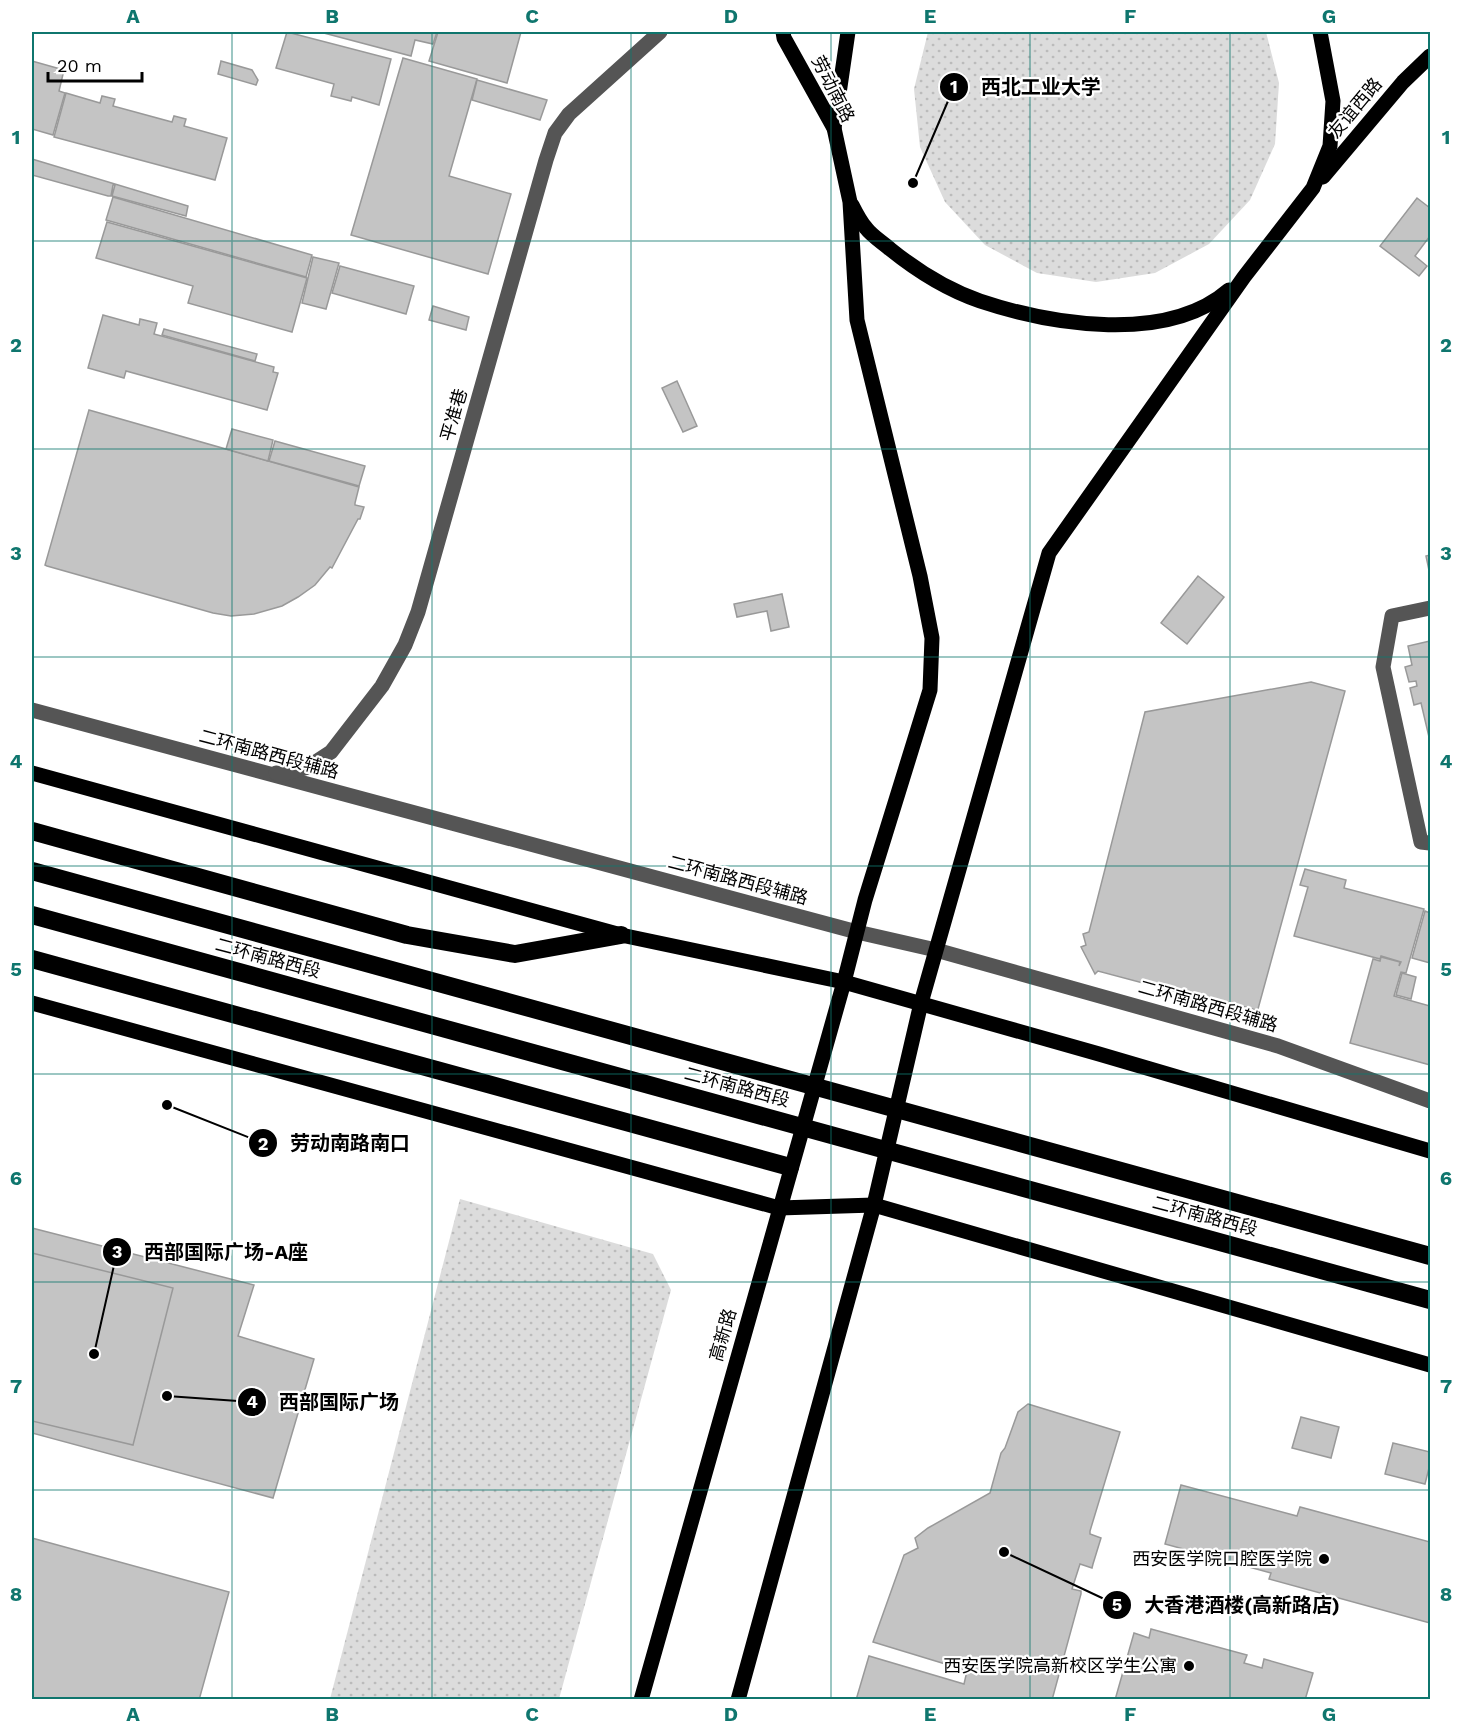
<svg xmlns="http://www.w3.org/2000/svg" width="1462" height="1731" font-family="'Work Sans','Noto Sans SC',sans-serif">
<defs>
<pattern id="grass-dots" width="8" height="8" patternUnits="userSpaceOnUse" patternTransform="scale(1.5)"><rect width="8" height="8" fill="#dcdcdc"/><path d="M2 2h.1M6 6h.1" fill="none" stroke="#bbb" stroke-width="1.8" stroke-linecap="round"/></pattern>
</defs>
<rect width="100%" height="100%" fill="#fff"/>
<g fill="url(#grass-dots)">
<path d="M928,32H1266L1279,83L1275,144L1250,200L1209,244L1155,273L1096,282L1037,273L985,245L945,202L920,147L914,89Z"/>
<path d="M460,1199L653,1254L671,1290L559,1699H330Z"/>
</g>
<g fill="#c4c4c4" stroke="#999" stroke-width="1.5">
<path d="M287,32L391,59L379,105L352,97L351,101L331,96L334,84L276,68Z"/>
<path d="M320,32H437L433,44L415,40L411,56Z"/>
<path d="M438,32H521L507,83L429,61Z"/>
<path d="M403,58L477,79L449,176L511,194L488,274L351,235Z"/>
<path d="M32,61L64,70L59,91L65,93L53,135L32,129Z"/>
<path d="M221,61L252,70L258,80L256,85L218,74Z"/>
<path d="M477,80L547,100L540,120L472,100Z"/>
<path d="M66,93L100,103L102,96L115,99L113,106L172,122L174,116L186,119L184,126L227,138L215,180L54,137Z"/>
<path d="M32,159L188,206L186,216L112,196L115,185H113L111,196H108L32,175Z"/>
<path d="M113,197L312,255L306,277L106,220Z"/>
<path d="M1417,198L1430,208V236L1415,256L1427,266L1419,276L1380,246Z"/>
<path d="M107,222L307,278L292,332L188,303L193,286L96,258Z"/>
<path d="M313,257L339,263L326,309L302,303Z"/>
<path d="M340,266L414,286L406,314L332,293Z"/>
<path d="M433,306L469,317L466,330L429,320Z"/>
<path d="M103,315L139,325L140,319L157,323L154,334L274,367L273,372L278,373L267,410L126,371L124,378L88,368Z"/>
<path d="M164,329L257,354L255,361L162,335Z"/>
<path d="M677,381L697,426L683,432L662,388Z"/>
<path d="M89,410L359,487L355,503V505L364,507L360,519H358L332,568L330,567L315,585L298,597L282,606L254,614L231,616L213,613L47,566L45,565Z"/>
<path d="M232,429L273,440L268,461L226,449Z"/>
<path d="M275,441L365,466L359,486L269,461Z"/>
<path d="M1430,555V575L1426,556Z"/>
<path d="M1198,576L1224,597L1187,644L1161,623Z"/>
<path d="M782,594L789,627L771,631L767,611L737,617L734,604Z"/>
<path d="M1430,641V737H1429L1421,703L1414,705L1410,688L1417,686L1416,681L1409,682L1405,667L1412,665L1408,646Z"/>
<path d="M1311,682L1345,691L1258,1009L1256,1010L1227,1002L1226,1005L1098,971L1095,974L1081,947L1086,945L1083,934L1089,932L1145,712Z"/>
<path d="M1305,869L1346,880L1344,888L1424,909L1406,973L1401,972L1394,996L1430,1006V1065L1350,1043L1373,959L1380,961L1381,957L1400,962L1399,966L1401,962L1381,956L1380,959L1294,936L1308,887L1300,885Z"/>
<path d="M1425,911L1430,913V963L1412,958Z"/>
<path d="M1402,973L1416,977L1411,999L1396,995Z"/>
<path d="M32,1228L254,1285L238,1336L314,1359L273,1498L32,1433Z"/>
<path d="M32,1253L173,1288L133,1445L32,1421Z"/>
<path d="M1028,1404L1120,1432L1090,1531V1534L1101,1538L1093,1564L1092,1568L1080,1564L1072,1589L1081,1591V1594L1052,1700H856L869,1656L964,1684L967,1671L965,1670L873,1642L904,1555L918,1548L915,1538L928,1528L990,1493L1001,1453L1005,1448L1018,1412Z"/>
<path d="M1301,1417L1339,1427L1331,1458L1292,1448Z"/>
<path d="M1393,1443L1430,1452V1464L1425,1484L1385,1474Z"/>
<path d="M1181,1485L1297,1516L1300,1507L1430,1542V1623L1269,1579L1271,1573L1165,1544Z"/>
<path d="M32,1538L229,1592L199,1700H32Z"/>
<path d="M1151,1629L1247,1655L1244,1663L1262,1668L1264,1659L1313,1673L1305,1700H1115L1134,1633L1149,1638Z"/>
</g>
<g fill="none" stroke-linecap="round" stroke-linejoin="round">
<g stroke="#555" stroke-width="15">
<path d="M1430,608L1392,616L1383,667L1421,842L1430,843"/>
<path d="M32,710L857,932L936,950L1278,1046L1430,1101"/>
<path d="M276,773L283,774L308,767L331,752L382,686L405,645L418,612L546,160L555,133L569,114L660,32"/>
</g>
<g stroke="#000" stroke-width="15">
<path d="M834,128L848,32"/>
<path d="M1323,177L1403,82L1430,56"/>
<path d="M852,205C856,213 860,221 866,228C872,236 882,242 890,249C916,270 948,290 980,301C1052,325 1167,344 1229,290"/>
<path d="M32,773L621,935L844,982L1099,1054L1430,1151"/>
<path d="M32,1003L779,1208L874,1205L1430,1365"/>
<path d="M641,1700L844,982L865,900L930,690L932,638L920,576L857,320L850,202L834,128L784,38L783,32"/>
<path d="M738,1700L874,1205L921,1003L1049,553L1244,277L1313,188L1330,146L1333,101L1320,32"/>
</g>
<g stroke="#000" stroke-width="18">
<path d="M32,831L407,935L515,954L621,935"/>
<path d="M32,871L1430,1256"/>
<path d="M32,915L1430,1300"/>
<path d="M32,959L790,1167"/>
</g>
</g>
<path fill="none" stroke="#0f766e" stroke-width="1.5" stroke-opacity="0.55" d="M232,32V1700M432,32V1700M631,32V1700M831,32V1700M1030,32V1700M1230,32V1700M32,241H1430M32,449H1430M32,657H1430M32,866H1430M32,1074H1430M32,1282H1430M32,1490H1430"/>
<g fill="#000" stroke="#fff" stroke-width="2">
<circle cx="1324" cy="1559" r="6"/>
<circle cx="1189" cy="1666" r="6"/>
</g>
<g text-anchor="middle" stroke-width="4.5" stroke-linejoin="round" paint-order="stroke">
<g font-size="18" fill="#000" stroke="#fff">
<text transform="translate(833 89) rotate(63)" y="6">劳动南路</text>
<text transform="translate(1355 108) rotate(-50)" y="6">友谊西路</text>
<text transform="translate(454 415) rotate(-74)" y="6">平准巷</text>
<text transform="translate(269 754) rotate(15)" y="6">二环南路西段辅路</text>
<text transform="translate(738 880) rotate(15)" y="6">二环南路西段辅路</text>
<text transform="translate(268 958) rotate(15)" y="6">二环南路西段</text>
<text transform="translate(1208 1006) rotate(16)" y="6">二环南路西段辅路</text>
<text transform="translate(737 1087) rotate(15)" y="6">二环南路西段</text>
<text transform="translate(1205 1216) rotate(15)" y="6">二环南路西段</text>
<text transform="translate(723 1335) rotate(-74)" y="6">高新路</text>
</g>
<g font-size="18" fill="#000" stroke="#fff" text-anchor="end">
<text x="1312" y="1565">西安医学院口腔医学院</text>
<text x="1177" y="1672">西安医学院高新校区学生公寓</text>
</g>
</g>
<path fill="none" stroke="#000" stroke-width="2" d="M913 183L954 87M167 1105L263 1143M94 1354L117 1252M167 1396L252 1402M1004 1552L1117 1605"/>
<g fill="#000" stroke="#fff" stroke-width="2">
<circle cx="913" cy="183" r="6"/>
<circle cx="167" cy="1105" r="6"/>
<circle cx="94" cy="1354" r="6"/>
<circle cx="167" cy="1396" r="6"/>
<circle cx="1004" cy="1552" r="6"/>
<circle cx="954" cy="87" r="15"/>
<circle cx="263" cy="1143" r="15"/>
<circle cx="117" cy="1252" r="15"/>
<circle cx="252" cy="1402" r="15"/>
<circle cx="1117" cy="1605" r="15"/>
</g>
<g font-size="18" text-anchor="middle" font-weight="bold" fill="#fff">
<text x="954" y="93">1</text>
<text x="263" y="1150">2</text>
<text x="117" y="1258">3</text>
<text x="252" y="1408">4</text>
<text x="1117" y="1611">5</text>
</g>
<g font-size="20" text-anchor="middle" font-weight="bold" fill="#000" stroke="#fff" stroke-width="4.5" stroke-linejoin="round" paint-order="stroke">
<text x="1041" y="94">西北工业大学</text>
<text x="350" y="1150">劳动南路南口</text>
<text x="226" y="1259">西部国际广场-A座</text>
<text x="339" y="1409">西部国际广场</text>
<text x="1242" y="1612">大香港酒楼(高新路店)</text>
</g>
<rect width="1462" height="1731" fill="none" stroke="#ffffff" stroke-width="66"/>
<path d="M48 72v9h94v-9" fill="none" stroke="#000000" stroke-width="3"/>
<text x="57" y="72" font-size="18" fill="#000000" stroke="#ffffff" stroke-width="4.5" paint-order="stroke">20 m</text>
<rect x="33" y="33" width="1396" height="1665" fill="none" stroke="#0f766e" stroke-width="2"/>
<g font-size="20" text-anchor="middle" font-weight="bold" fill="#0f766e">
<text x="133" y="23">A</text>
<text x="332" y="23">B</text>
<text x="532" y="23">C</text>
<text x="731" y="23">D</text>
<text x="930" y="23">E</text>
<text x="1130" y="23">F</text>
<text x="1329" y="23">G</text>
<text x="16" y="144">1</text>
<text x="1446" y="144">1</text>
<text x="16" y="352">2</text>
<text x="1446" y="352">2</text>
<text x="16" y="560">3</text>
<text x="1446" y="560">3</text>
<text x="16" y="768">4</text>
<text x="1446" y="768">4</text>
<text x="16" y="976">5</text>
<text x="1446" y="976">5</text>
<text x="16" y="1185">6</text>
<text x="1446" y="1185">6</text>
<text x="16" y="1393">7</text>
<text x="1446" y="1393">7</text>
<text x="16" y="1601">8</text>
<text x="1446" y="1601">8</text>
<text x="133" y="1721">A</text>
<text x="332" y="1721">B</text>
<text x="532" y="1721">C</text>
<text x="731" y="1721">D</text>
<text x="930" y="1721">E</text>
<text x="1130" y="1721">F</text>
<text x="1329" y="1721">G</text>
</g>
</svg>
